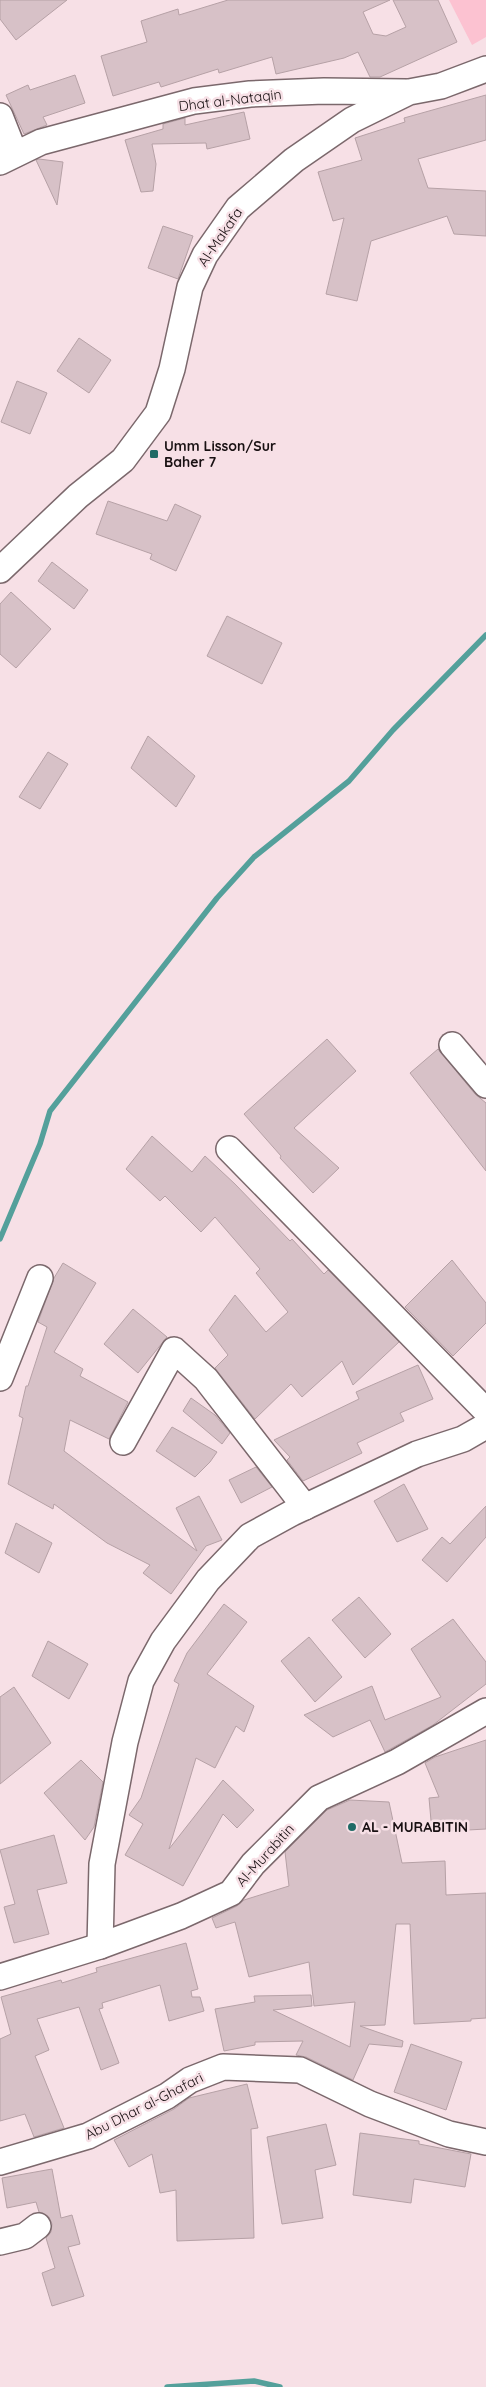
<svg xmlns="http://www.w3.org/2000/svg" width="486" height="2387" font-family="Quicksand,sans-serif">
<rect width="100%" height="100%" fill="#f7e0e6"/>
<path fill="#fcc2d1" d="M449,0H486V37L472,45Z"/>
<g fill="none" stroke-linecap="round" stroke-linejoin="round">
<g stroke="#54a09b" stroke-width="5.5">
<path d="M0,1239L40,1144L50,1111L217,898L254,857L349,781L393,730L486,635"/>
<path d="M167,2387L254,2381L280,2387"/>
</g>
</g>
<g fill="#d7c1c7" stroke="#b6a1a6">
<path d="M0,0H67L16,40L0,19Z"/>
<path d="M228,0H390L363,12L373,34L386,36L406,27L393,0H438L457,42L380,77H370L358,52L344,58L276,74L272,57L219,73L218,69L161,87L159,82L113,96L101,56L147,42L141,21L178,9L179,15Z"/>
<path d="M75,75L85,103L43,117L47,125L24,134L6,95L28,85L30,90Z"/>
<path d="M486,95V140L418,159L428,188L486,191V236L454,234L447,216L371,241L357,301L326,294L344,218L333,221L318,172L362,160L355,138L405,122L404,118Z"/>
<path d="M244,112L250,139L207,149L206,143L152,144L156,164L153,191L141,192L125,140L163,129V124L185,118V125Z"/>
<path d="M39,159L63,162L57,205L36,160Z"/>
<path d="M163,226L193,236L178,279L148,268Z"/>
<path d="M79,338L111,360L89,393L57,371Z"/>
<path d="M17,381L47,393L30,434L1,422Z"/>
<path d="M108,501L167,521L175,504L201,516L176,571L150,559L152,554L96,534Z"/>
<path d="M52,562L88,590L74,609L38,581Z"/>
<path d="M11,592L51,629L16,668L0,654V604Z"/>
<path d="M227,616L282,643L262,684L207,656Z"/>
<path d="M148,736L195,776L176,807L131,768Z"/>
<path d="M48,752L68,764L40,809L19,797Z"/>
<path d="M327,1039L356,1071L294,1128L339,1168L313,1193L280,1158L281,1156L244,1114Z"/>
<path d="M438,1049L475,1094L486,1103V1171L410,1073Z"/>
<path d="M152,1136L192,1172L205,1156L235,1184L290,1241L292,1239L324,1274L328,1270L399,1342L353,1385L342,1361L302,1397L291,1384L255,1419L215,1368L228,1355L209,1330L235,1295L266,1332L288,1312L256,1273L260,1269L215,1217L201,1232L165,1196L160,1201L126,1169Z"/>
<path d="M452,1260L486,1303V1323L453,1356L405,1307Z"/>
<path d="M63,1263L96,1283L54,1352L83,1369L80,1376L128,1402L109,1439L70,1420L64,1451L197,1551L176,1508L199,1496L222,1540L206,1546L171,1594L143,1573L150,1565L107,1543L54,1504L53,1509L8,1484L23,1418L19,1416L26,1386H28L47,1327L38,1322L54,1278Z"/>
<path d="M133,1309L167,1337L138,1373L104,1344Z"/>
<path d="M418,1365L433,1399L400,1413L404,1421L357,1443L362,1453L303,1481L287,1460L290,1457L274,1440L359,1399L356,1392Z"/>
<path d="M191,1398L215,1415L230,1433L222,1444L183,1411Z"/>
<path d="M172,1427L217,1452L210,1462L195,1477L156,1451Z"/>
<path d="M256,1467L272,1487L241,1503L229,1480Z"/>
<path d="M404,1484L428,1529L397,1542L374,1501Z"/>
<path d="M486,1506V1537L447,1582L422,1560L442,1537L450,1544Z"/>
<path d="M16,1523L52,1543L39,1573L5,1553Z"/>
<path d="M359,1597L391,1634L365,1658L332,1620Z"/>
<path d="M224,1604L247,1622L207,1674L254,1706L244,1732L236,1726L215,1768L196,1758L169,1849L223,1780L254,1810L237,1828L223,1814L183,1886L125,1855L143,1824L129,1815L141,1798L179,1684L174,1681L187,1653Z"/>
<path d="M453,1619L486,1662V1684L433,1725L385,1752L370,1720L333,1737L304,1715L372,1686L385,1720L441,1697L411,1649Z"/>
<path d="M309,1637L342,1677L315,1702L281,1661Z"/>
<path d="M48,1641L88,1664L69,1699L32,1676Z"/>
<path d="M14,1687L51,1743L0,1784V1697Z"/>
<path d="M486,1740V1829L432,1832L429,1798L439,1797L425,1763L435,1757Z"/>
<path d="M81,1760L103,1782L94,1827L85,1840L44,1793Z"/>
<path d="M350,1800L389,1802L402,1863L445,1861L446,1895L486,1893V2018L471,2019V2021L414,2024L410,1924H396L385,2025L360,2026L403,2041L402,2047L369,2044L353,2080L306,2057L296,2055L303,2041L255,2042V2045L224,2051L215,2009L255,2002L254,1996L311,1995L312,2006L273,2010L350,2047L355,2002L314,2006L309,1962L249,1977L235,1922L216,1928L212,1918L237,1906L244,1900L289,1886L285,1852L327,1810Z"/>
<path d="M54,1835L67,1883L37,1890L49,1934L14,1943L4,1907L15,1904L0,1850Z"/>
<path d="M186,1943L198,1989L191,1991L192,1997H200L204,2011L169,2021L160,1985L102,2003L103,2008L99,2009L119,2063L101,2070L79,2007L37,2019L49,2050L35,2056L64,2128L34,2137L25,2114L0,2121V2039L11,2034L1,1997L61,1980L62,1983L97,1972L96,1968Z"/>
<path d="M411,2044L462,2062L446,2110L394,2092Z"/>
<path d="M247,2084L258,2128L251,2129L254,2238L177,2241L176,2190L160,2193L152,2154L129,2167L114,2140L174,2109L189,2098Z"/>
<path d="M326,2124L336,2165L315,2170L323,2218L282,2224L267,2137Z"/>
<path d="M360,2133L419,2141V2144L471,2154L465,2187L414,2179L411,2203L353,2195Z"/>
<path d="M52,2169L61,2218L72,2215L80,2244L68,2247L84,2296L52,2306L42,2273L55,2268L46,2238L51,2232L52,2224L49,2217L39,2212L36,2202L7,2208L2,2178Z"/>
</g>
<g fill="none" stroke-linecap="round" stroke-linejoin="round">
<g stroke="#7b686c" stroke-width="28">
<g id="minor">
<path d="M0,116L15,154"/>
<path d="M0,162L41,142L194,101L250,94L324,91L405,92"/>
<path d="M0,570L78,496L123,460L158,413L172,369L190,287L205,255L238,208L294,160L352,120L409,92L441,86L486,69"/>
<path d="M452,1045L486,1085"/>
<path d="M229,1149L486,1411"/>
<path d="M0,1378L40,1278"/>
<path d="M123,1442L174,1350L206,1379L305,1507"/>
<path d="M100,1946L102,1864L125,1742L141,1681L163,1641L208,1580L250,1536L292,1513L417,1454L463,1439L486,1426"/>
<path d="M0,1977L100,1946L181,1916L231,1893L253,1864L319,1798L397,1762L486,1711"/>
<path d="M0,2162L88,2136L167,2096L190,2080L223,2067L300,2070L370,2104L449,2134L486,2142"/>
<path d="M0,2242L25,2236L38,2226"/>
</g>
</g>
<use href="#minor" stroke="#fff" stroke-width="25"/>
</g>
<g fill="#206b66" stroke="#f7e0e6" stroke-width="2">
<rect x="149" y="449" width="10" height="10" rx="2.5"/>
<circle cx="352" cy="1827" r="5"/>
</g>
<g text-anchor="middle" stroke-width="5" stroke-linejoin="round" paint-order="stroke">
<g font-size="14" fill="#191113" stroke="#f7e0e6">
<text transform="translate(230 100) rotate(-7)" y="5">Dhat al-Nataqin</text>
<text transform="translate(220 237) rotate(-56)" y="5">Al-Makafa</text>
<text transform="translate(265 1855) rotate(-48)" y="5">Al-Murabitin</text>
<text transform="translate(144 2106) rotate(-27)" y="5">Abu Dhar al-Ghafari</text>
</g>
<g font-size="14" font-weight="bold" fill="#191113" stroke="#f7e0e6" text-anchor="start">
<text x="164" y="451">Umm Lisson/Sur<tspan x="164" dy="16">Baher 7</tspan></text>
<text x="362" y="1832">AL - MURABITIN</text>
</g>
</g>
</svg>
